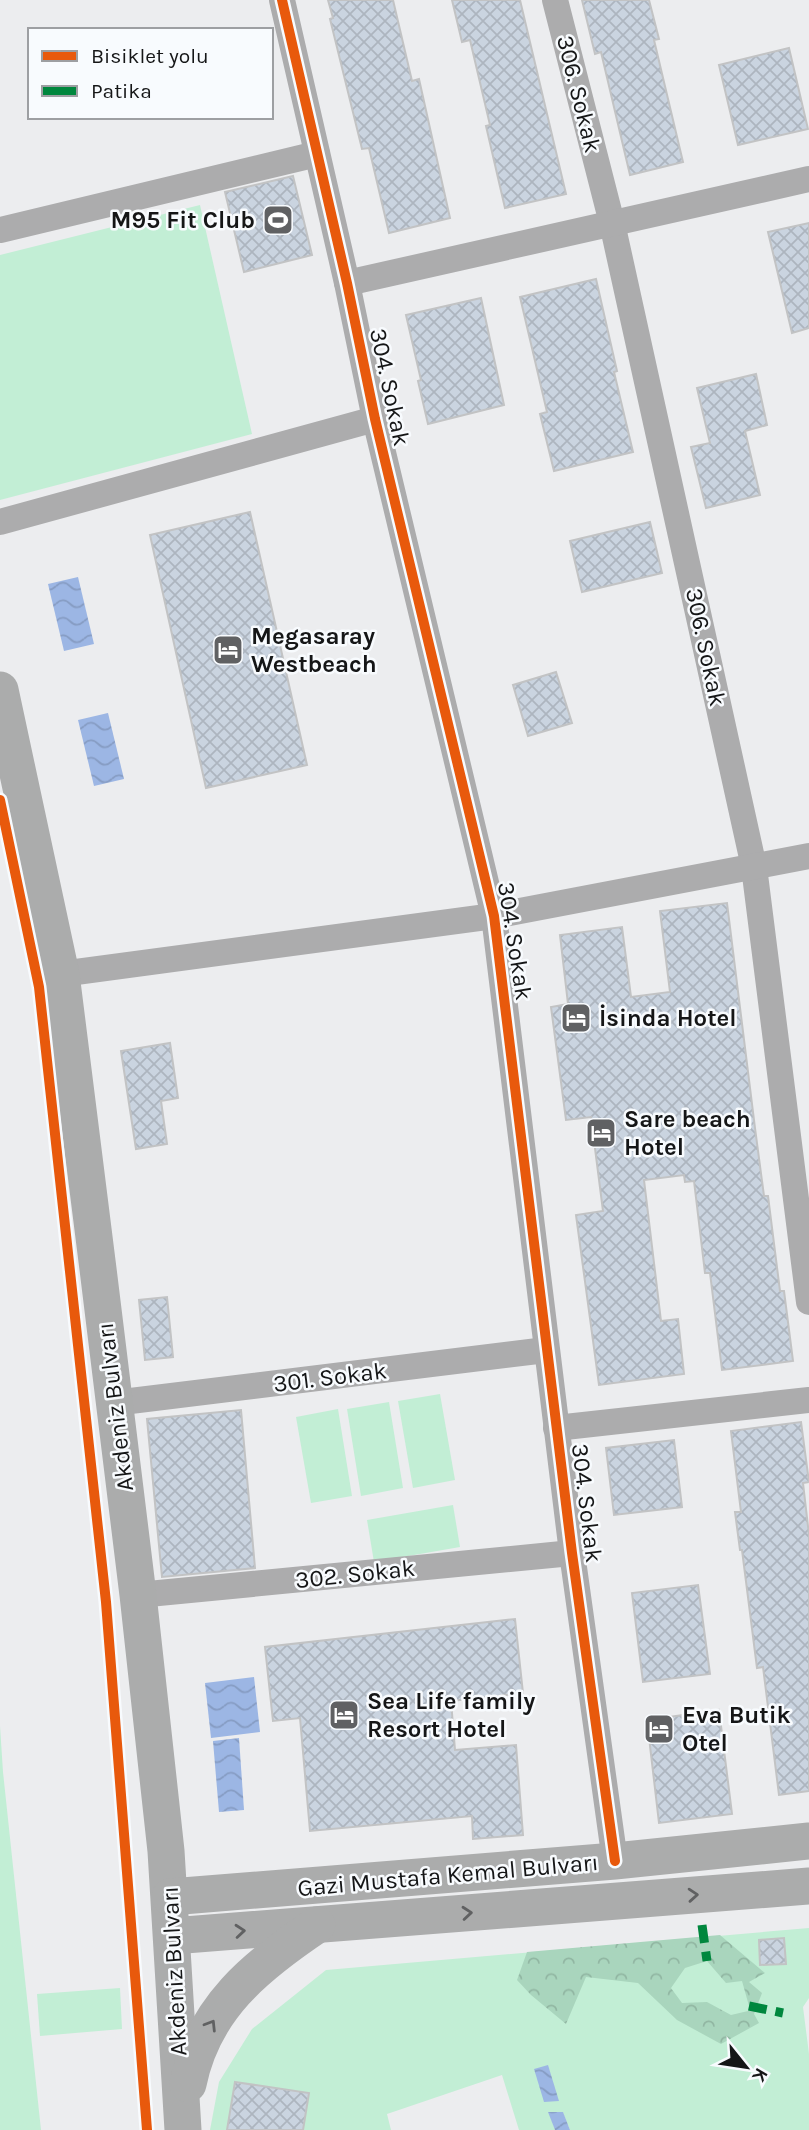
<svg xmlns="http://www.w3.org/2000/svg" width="809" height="2130" font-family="Karla,sans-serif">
<defs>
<pattern id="forest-crowns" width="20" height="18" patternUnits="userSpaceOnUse" patternTransform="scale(1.75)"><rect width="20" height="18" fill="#a9d5bd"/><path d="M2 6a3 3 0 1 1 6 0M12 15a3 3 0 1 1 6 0" fill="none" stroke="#91b6a2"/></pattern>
<pattern id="water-waves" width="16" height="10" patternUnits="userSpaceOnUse" patternTransform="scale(1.75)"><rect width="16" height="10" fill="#9cb6e4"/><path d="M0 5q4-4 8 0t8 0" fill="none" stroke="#869cc3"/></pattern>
<pattern id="building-cross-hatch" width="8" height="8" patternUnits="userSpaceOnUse" patternTransform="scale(1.75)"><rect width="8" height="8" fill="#cad4e0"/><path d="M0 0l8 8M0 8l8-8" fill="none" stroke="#adb5bf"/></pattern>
</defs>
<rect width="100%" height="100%" fill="#ecedef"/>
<g fill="#c2eed5">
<path d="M200,205L252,434L0,500V255Z"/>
<path d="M440,1394L455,1480L413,1488L398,1401Z"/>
<path d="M389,1402L403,1488L361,1496L347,1409Z"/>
<path d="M338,1409L352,1496L311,1503L296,1417Z"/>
<path d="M453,1505L460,1547L374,1562L367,1520Z"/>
<path d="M0,1726L3,1772L41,2130H0Z"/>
<path d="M809,1928V1998L803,2007L809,2054V2130H570L563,2113L549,2112L555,2130H519L502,2075L387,2114L391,2130H303L309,2093L235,2082L227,2130H210L219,2082L252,2029L326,1970Z"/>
<path d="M120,1988L122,2029L40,2036L37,1994Z"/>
</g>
<path fill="url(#forest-crowns)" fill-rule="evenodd" d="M720,1935L765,1973L749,1982L762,1993L754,2014L759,2023L721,2044L677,2020L638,1983L586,1977L566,2024L531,1995L517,1980L527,1952ZM707,1961L726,1983L742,1981L749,2006L748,2011L731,2015L707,2002L682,2003L671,1988L685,1968Z"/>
<g fill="url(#water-waves)">
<path d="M78,577L94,644L64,651L48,584Z"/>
<path d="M108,713L124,779L94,786L78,720Z"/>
<path d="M254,1677L260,1732L211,1738L205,1683Z"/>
<path d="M239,1738L244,1810L219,1812L213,1741Z"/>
<path d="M548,2065L559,2101L544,2102L534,2069Z"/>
<path d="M548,2112H563L570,2130H555Z"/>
</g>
<g fill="url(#building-cross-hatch)" stroke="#c2c3c4" stroke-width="2">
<path d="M328,0H393L412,81L419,79L450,218L389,233L369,148L362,149L330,19L333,18Z"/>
<path d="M452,0H520L566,194L505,208L486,126L490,125L470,40L462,42Z"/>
<path d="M582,0H649L659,39L654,40L683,162L630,175L601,52L595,54Z"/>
<path d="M789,48L808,129L738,145L719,65Z"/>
<path d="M293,176L312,255L244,272L225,192Z"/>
<path d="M809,223V328L792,333L768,232Z"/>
<path d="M596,279L617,371L614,372L633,452L554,471L540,414L547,412L520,297Z"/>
<path d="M481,298L504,405L428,424L418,381L421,380L406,315Z"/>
<path d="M756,374L767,425L745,431L760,495L706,508L691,447L710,443L697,388Z"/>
<path d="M250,512L307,765L206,788L150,535Z"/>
<path d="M650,522L662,573L582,592L570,541Z"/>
<path d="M556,672L572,723L528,736L513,685Z"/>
<path d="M727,903L755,1128L764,1196H768L780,1291H784L793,1361L722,1370L710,1273H705L694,1181L685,1182L684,1175L644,1180L661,1321L678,1319L684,1374L599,1385L576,1215L603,1211L591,1117L566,1120L551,1007L568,1004L560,935L622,927L631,997L670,992L660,911Z"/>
<path d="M170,1043L178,1098L161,1101L167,1144L136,1149L121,1051Z"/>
<path d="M167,1297L173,1357L145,1360L139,1300Z"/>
<path d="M241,1410L255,1568L162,1577L147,1419Z"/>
<path d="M801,1422L809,1482L803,1483L809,1535V1791L779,1795L763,1667L757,1668L742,1550H740L735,1512H741L731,1431Z"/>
<path d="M674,1440L682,1507L614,1515L606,1448Z"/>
<path d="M698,1585L710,1674L643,1682L632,1593Z"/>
<path d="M515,1619L523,1693L451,1701L455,1750L516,1745L523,1835L473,1839L472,1816L310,1831L300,1718L273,1721L265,1647Z"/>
<path d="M719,1710L732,1814L659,1823L647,1720Z"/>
<path d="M784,1938L786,1964L760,1965L759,1940Z"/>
<path d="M235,2082L309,2093L303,2130H227Z"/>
</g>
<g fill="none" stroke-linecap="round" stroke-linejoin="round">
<g stroke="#acacad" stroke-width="26">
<path d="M282,0L347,283L375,419L494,916L572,1553L615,1861"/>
<path d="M555,0L612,223L754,867L809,1302"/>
<path d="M0,230L317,154"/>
<path d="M347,283L809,179"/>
<path d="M0,522L375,419"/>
<path d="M61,974L494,916L809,856"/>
<path d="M114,1403L546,1350"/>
<path d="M556,1428L809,1400"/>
<path d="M138,1595L572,1553"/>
</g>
<g stroke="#abacac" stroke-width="37">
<path d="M0,690L61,974L98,1269L138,1595L166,1851L183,2130"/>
<path d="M170,1897L615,1861L809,1841"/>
<path d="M172,1936L809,1886"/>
<path d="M188,2084C203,2008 256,1966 317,1925"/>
</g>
<g stroke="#00873e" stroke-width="9" stroke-dasharray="18 9" stroke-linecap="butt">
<path d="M702,1925L707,1961"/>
<path d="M749,2006L783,2013"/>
</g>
<g stroke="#f8fbfe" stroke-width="15">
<g id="cycleway">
<path d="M282,0L347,283L375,419L494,916L572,1553L615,1861"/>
<path d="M0,800L39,987L106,1602L147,2130"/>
</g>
</g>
<use href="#cycleway" stroke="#e8590c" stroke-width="10"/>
</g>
<defs><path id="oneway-chevron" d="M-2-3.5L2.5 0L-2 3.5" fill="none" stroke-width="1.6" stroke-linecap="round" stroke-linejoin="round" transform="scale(1.75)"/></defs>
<g stroke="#606162">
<use href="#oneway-chevron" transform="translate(693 1895) rotate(-4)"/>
<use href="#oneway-chevron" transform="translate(467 1913) rotate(-5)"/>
<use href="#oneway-chevron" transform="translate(240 1931) rotate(-5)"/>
<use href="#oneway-chevron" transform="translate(211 2025) rotate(-58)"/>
</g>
<defs>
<g id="stadium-square" transform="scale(1.575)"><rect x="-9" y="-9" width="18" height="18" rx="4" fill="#606163" stroke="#f8fbfe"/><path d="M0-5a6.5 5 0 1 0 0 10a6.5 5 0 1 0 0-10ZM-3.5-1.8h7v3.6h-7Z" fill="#fff"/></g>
<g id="hotel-square" transform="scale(1.575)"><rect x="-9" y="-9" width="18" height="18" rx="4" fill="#606163" stroke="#f8fbfe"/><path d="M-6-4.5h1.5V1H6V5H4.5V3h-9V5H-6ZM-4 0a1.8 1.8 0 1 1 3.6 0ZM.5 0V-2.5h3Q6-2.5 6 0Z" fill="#fff"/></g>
</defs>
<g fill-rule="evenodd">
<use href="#stadium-square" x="278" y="220"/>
<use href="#hotel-square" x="228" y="650"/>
<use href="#hotel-square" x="576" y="1018"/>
<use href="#hotel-square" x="601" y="1133"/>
<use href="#hotel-square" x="344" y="1715"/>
<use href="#hotel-square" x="659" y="1729"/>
</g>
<g text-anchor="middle" stroke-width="5" stroke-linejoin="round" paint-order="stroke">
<g font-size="24" fill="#151617" stroke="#f8fbfe">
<text transform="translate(579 94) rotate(76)" y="8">306. Sokak</text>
<text transform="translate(390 387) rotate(78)" y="8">304. Sokak</text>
<text transform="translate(706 647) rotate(78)" y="8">306. Sokak</text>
<text transform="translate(515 941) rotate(81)" y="8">304. Sokak</text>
<text transform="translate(330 1377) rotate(-7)" y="8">301. Sokak</text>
<text transform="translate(115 1407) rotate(-97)" y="8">Akdeniz Bulvarı</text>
<text transform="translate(587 1503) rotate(83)" y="8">304. Sokak</text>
<text transform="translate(355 1574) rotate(-6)" y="8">302. Sokak</text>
<text transform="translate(448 1875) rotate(-5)" y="8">Gazi Mustafa Kemal Bulvarı</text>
<text transform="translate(174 1971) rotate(-93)" y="8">Akdeniz Bulvarı</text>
</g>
<g font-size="24" font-weight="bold" fill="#151617" stroke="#f8fbfe" text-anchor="start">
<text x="255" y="228" text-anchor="end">M95 Fit Club</text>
<text x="251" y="644">Megasaray<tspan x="251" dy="28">Westbeach</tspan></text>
<text x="599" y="1026">İsinda Hotel</text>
<text x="624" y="1127">Sare beach<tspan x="624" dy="28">Hotel</tspan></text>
<text x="367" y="1709">Sea Life family<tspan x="367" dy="28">Resort Hotel</tspan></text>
<text x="682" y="1723">Eva Butik<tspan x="682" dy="28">Otel</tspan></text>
</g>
</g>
<rect x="28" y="28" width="245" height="91" fill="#f8fbfe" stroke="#9d9fa2" stroke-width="2"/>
<rect x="42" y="51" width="35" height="10" fill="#e8590c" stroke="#9d9fa2" stroke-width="2"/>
<text x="91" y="63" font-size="21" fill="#151617">Bisiklet yolu</text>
<rect x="42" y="86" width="35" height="10" fill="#00873e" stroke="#9d9fa2" stroke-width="2"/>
<text x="91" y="98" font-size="21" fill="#151617">Patika</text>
<g transform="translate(746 2067) rotate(120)" stroke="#f8fbfe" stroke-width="5" paint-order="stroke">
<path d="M0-5L12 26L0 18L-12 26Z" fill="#151617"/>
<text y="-10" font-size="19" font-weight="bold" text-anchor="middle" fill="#151617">K</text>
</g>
</svg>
